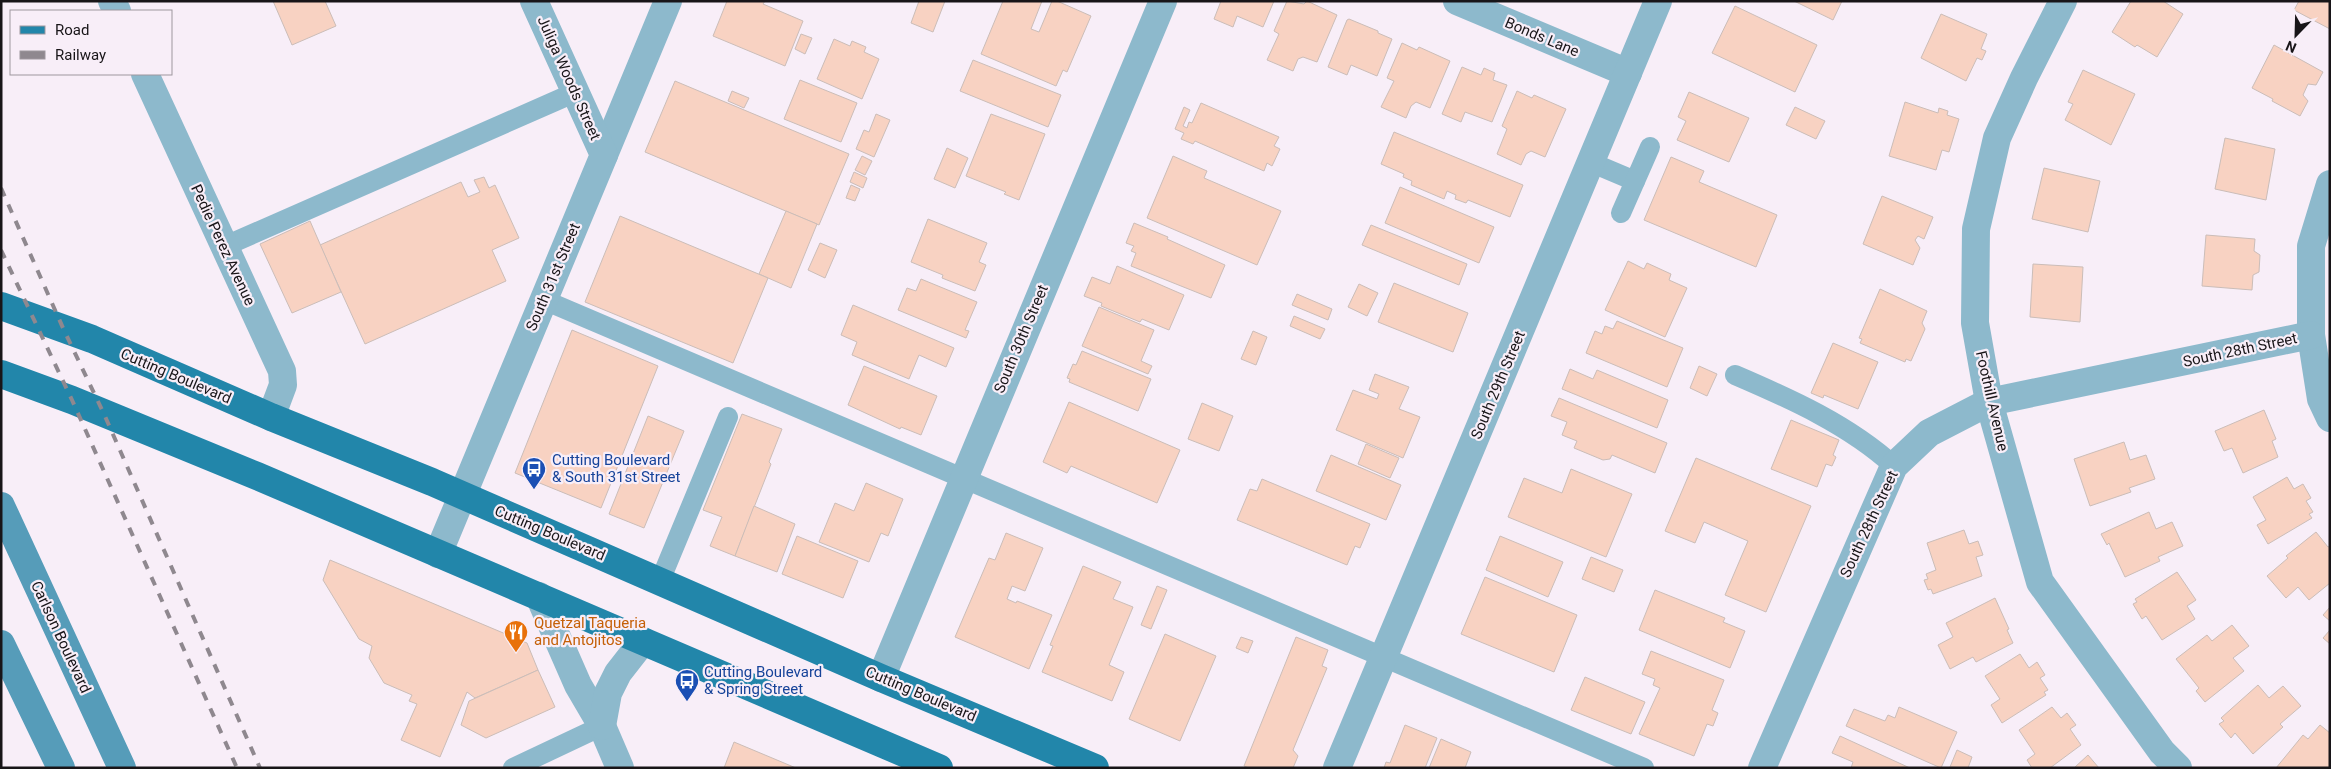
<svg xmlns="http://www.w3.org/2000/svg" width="2331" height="769" font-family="Roboto,sans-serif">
<rect width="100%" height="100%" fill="#f8eef8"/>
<g fill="#f8d2c2" stroke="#cbbdb8">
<path d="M273,1H325L336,26L292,45Z"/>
<path d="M727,1H765L763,4L803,21L785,66L713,36Z"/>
<path d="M919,1H945L933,32L911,23Z"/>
<path d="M1003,1H1042L1031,29L1039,32L1052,1H1057L1091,16L1067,72L1063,70L1056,86L981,54Z"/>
<path d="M1221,1H1274L1263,27L1237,16L1233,27L1214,19Z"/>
<path d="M1287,1L1304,4L1307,1L1337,15L1317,62L1303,57L1298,59L1293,71L1267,60L1279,34L1274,31Z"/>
<path d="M1794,1H1842L1833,20Z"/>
<path d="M2131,1H2163L2183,14L2157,57L2137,45L2135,47L2112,32Z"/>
<path d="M2299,1H2330V29L2294,10Z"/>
<path d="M1735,6L1817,45L1795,92L1712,53Z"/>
<path d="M1941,14L1987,34L1981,49L1986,51L1982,60L1977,58L1966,81L1921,58Z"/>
<path d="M1349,19L1378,31V33L1392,39L1377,76L1351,65L1347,75L1328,67L1347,20Z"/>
<path d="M801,34L812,38L805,54L795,49Z"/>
<path d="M834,39L850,46L852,41L866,47L864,52L879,59L862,99L817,79Z"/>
<path d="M1402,43L1417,50L1419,47L1450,61L1430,108L1416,102L1411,106L1406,118L1381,107L1394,81L1387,78Z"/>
<path d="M2274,45L2323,72L2316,85L2308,84L2303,95L2308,101L2300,116L2272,101L2273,99L2252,88Z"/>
<path d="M973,60L1061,95L1048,127L960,91Z"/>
<path d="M1462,67L1481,75L1484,68L1495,73L1493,80L1507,85L1492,122L1465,112L1461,122L1442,114Z"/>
<path d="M2083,70L2135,94L2111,145L2065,120L2073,104L2068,102Z"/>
<path d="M800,80L857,103L841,142L784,119Z"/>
<path d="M675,81L849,154L819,225L645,152Z"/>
<path d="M732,91L749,98L744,108L728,101Z"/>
<path d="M1517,91L1532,98L1534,95L1566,109L1545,157L1531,151L1526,154L1521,165L1497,154L1507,129L1502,126Z"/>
<path d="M1689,92L1749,118L1729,162L1677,140L1686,121L1678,117Z"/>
<path d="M1905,102L1938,113L1939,108L1948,111L1947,115L1959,119L1949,152L1942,150L1936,170L1889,156Z"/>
<path d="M1201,103L1279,137L1274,146L1280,149L1272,166L1267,163L1264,171L1195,141L1193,144L1181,139L1184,133L1175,129L1184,107L1190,110L1183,126L1187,128L1189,122L1192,123Z"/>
<path d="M1795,107L1825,121L1816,139L1786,125Z"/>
<path d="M876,114L890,120L874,157L856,149L864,130L869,132Z"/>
<path d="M991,114L1045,134L1019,200L1004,194L1006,192L966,176Z"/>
<path d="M1394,132L1523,185L1510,217L1468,200L1466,203L1455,199L1456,195L1447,191L1444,199L1411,185L1412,181L1403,177L1404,174L1381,164Z"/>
<path d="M2225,138L2275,149L2266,200L2215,189Z"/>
<path d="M947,148L968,158L955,188L934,179Z"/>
<path d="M862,156L872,161L865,175L855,170Z"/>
<path d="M1173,156L1207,171L1204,178L1281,211L1257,265L1147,218Z"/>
<path d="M1671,157L1704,171L1699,182L1777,215L1756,267L1644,220Z"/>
<path d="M2044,168L2100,181L2088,232L2032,219Z"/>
<path d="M854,172L867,178L863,188L850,182Z"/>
<path d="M484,177L489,188L495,185L519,238L492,250L506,281L365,344L320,245L461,182L468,197L480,192L474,180Z"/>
<path d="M851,185L860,189L855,201L846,198Z"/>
<path d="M1400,187L1494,227L1479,263L1385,223Z"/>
<path d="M1882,196L1933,217L1924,239L1918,236L1915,240L1920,248L1913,265L1863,244Z"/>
<path d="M786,211L817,224L791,288L759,274Z"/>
<path d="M620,216L768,278L733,363L585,302Z"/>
<path d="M928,219L987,243L979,262L986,265L975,291L942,278L943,275L911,262Z"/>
<path d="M310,221L341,292L292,313L260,244Z"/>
<path d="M1134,223L1168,237L1167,239L1225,265L1211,298L1131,266L1136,253L1131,251L1134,246L1126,243Z"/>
<path d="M1371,225L1467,264L1459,285L1362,245Z"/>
<path d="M2206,235L2255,239L2254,251L2260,255L2259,272L2253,275L2252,290L2202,286Z"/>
<path d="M820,243L837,250L825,278L808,270Z"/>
<path d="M1628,261L1644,269L1647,263L1671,274L1669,280L1687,288L1665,337L1605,310Z"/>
<path d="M2033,264L2083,267L2080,322L2030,317Z"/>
<path d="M1117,266L1184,295L1169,330L1142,319L1140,322L1101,306L1102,303L1084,296L1092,277L1110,284Z"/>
<path d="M921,279L977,302L965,330L969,331L966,338L898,310L907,288L916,291Z"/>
<path d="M1394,283L1468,313L1453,352L1378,322Z"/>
<path d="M1359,284L1378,293L1367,316L1348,307Z"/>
<path d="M1880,289L1927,311L1922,323L1925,329L1911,361L1906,359L1905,362L1860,343L1862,339L1859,338Z"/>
<path d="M1297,294L1332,309L1328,320L1292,305Z"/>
<path d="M853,305L954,348L946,367L919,355L909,379L852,355L857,342L841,335Z"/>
<path d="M1099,307L1154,330L1141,361L1152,366L1148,374L1082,346Z"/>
<path d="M1294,316L1325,329L1320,339L1290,326Z"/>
<path d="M1617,321L1683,348L1667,387L1586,353L1595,331L1602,334L1605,326L1613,329Z"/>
<path d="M572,330L658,366L601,508L515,473Z"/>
<path d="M1253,331L1267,337L1256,365L1241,359Z"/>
<path d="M1833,343L1878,362L1858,409L1824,395L1823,398L1811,393Z"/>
<path d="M1082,351L1151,379L1138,411L1069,382L1070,379L1067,378L1073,364L1076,365Z"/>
<path d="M864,366L937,396L921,435L901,427L900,429L848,405Z"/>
<path d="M1699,366L1717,374L1707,396L1690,388Z"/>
<path d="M1570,369L1593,379L1597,370L1668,400L1657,428L1562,389Z"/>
<path d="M1375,374L1409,387L1399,409L1420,417L1403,458L1336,430L1353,390L1377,399L1379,394L1369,390Z"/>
<path d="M1559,398L1667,443L1655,473L1612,455L1610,459L1603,460L1574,448L1577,441L1562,435L1567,422L1551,416Z"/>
<path d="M1069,402L1180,450L1157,503L1071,466L1067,473L1043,462Z"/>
<path d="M1202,403L1233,416L1219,451L1188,439Z"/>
<path d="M2264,410L2276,439L2272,441L2278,457L2243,473L2232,448L2224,451L2215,431Z"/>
<path d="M742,414L782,429L769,462L771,464L735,556L710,546L722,517L703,510Z"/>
<path d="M648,416L684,431L644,528L609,514Z"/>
<path d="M1791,420L1839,440L1833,455L1836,457L1832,466L1826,464L1817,487L1771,469Z"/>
<path d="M2124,442L2130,460L2146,455L2155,479L2129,488L2131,492L2090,506L2074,459Z"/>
<path d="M1366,444L1399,458L1390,478L1358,464Z"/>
<path d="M1331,455L1401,485L1386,520L1316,491Z"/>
<path d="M1696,458L1811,506L1766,612L1725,595L1748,541L1704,522L1695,543L1665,531Z"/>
<path d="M1571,469L1632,494L1606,557L1508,517L1524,478L1562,493Z"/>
<path d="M2287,477L2294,489L2303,484L2311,498L2306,501L2313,512L2309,514L2312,518L2268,544L2257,525L2266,520L2253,497Z"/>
<path d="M1262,479L1370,524L1360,548L1355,546L1347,565L1237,520L1250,489L1257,491Z"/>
<path d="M866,483L903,499L888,536L881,533L869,562L819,542L835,503L854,511Z"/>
<path d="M754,506L795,524L777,572L735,556Z"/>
<path d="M2149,512L2156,529L2172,522L2183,546L2158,557L2160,561L2125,577L2109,543L2107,545L2101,534Z"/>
<path d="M1964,530L1969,544L1978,541L1983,555L1976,557L1982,576L1933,594L1931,589L1928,590L1924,580L1928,579L1926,574L1936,570L1927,543Z"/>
<path d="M2316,532L2328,547L2330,546V583L2309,600L2298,587L2286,598L2267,576L2288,558L2286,556Z"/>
<path d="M1006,533L1043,548L1025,591L1012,586L1007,599L1016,603L1017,601L1052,615L1029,669L955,637L989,558L995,560Z"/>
<path d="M797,536L858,561L843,598L782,574Z"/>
<path d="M1500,536L1563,562L1548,597L1486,570Z"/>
<path d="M1591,557L1623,570L1614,592L1582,579Z"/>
<path d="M330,560L527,643L538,670L475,698L467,692L440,757L401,740L417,704L409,701L412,695L384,683L369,658L372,646L359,639L323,580Z"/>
<path d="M1083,566L1121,582L1113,599L1133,607L1109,665L1124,672L1112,701L1042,672L1053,646L1050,645Z"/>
<path d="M2177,572L2196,600L2187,606L2195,619L2162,640L2146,616L2142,619L2133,604L2137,602L2135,599Z"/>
<path d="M1485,577L1577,615L1554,672L1461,634Z"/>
<path d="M1157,586L1167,590L1151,629L1141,625Z"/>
<path d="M1655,590L1725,618L1723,622L1745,631L1730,668L1639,630Z"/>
<path d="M1995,598L2009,629L2007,630L2013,643L1976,662L1973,657L1950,669L1938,645L1953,637L1946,623Z"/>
<path d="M2330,607V621L2323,615Z"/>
<path d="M2232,625L2249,646L2233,658L2244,671L2205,702L2196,691L2199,688L2176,659L2207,635L2212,641Z"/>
<path d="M2330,630V644L2323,638Z"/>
<path d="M1165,634L1216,656L1180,741L1129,719Z"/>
<path d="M1241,637L1253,641L1248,653L1236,648Z"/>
<path d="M1296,637L1328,650L1322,666L1327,668L1293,750L1298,756L1293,768H1249L1244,766Z"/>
<path d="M1651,651L1724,680L1712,710L1718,713L1713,726L1707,724L1694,756L1639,734L1660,688L1653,685L1655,679L1642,674Z"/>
<path d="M2020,654L2029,668L2037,662L2045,675L2040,678L2048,690L2044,692L2046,695L2002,723L1991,705L2000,699L1985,676Z"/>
<path d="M538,670L555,707L486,738L461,725L469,701Z"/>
<path d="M1585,677L1645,702L1631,734L1571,710Z"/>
<path d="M2258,685L2269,698L2283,686L2301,706L2280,724L2283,727L2253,754L2235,733L2231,738L2219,724L2224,721L2221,718Z"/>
<path d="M1899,707L1957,732L1941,768L1846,726L1854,709L1885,721L1888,715L1895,718Z"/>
<path d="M2052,707L2061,718L2067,713L2076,725L2070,729L2081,745L2050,768H2032L2027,760L2035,754L2019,730Z"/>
<path d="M1405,725L1437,738L1425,768H1384L1386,762L1390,763Z"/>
<path d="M2320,725L2330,733V768H2276L2303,735L2308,739Z"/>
<path d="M1840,736L1910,768H1851L1853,762L1832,753Z"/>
<path d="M1441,739L1471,752L1465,768H1429Z"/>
<path d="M734,742L796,768H724Z"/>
<path d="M1957,750L1972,757L1968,768L1950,767Z"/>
<path d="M2088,755L2099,768H2074Z"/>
</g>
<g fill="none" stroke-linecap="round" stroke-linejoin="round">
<g stroke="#8db9cc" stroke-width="20">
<path d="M1590,162L1635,181"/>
<path d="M1621,213L1650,147"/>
<path d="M223,247L576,92"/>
<path d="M544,300L1644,768"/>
<path d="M1735,375C1791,399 1849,425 1894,466"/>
<path d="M660,581L728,417"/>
<path d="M513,768L602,726"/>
</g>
<g stroke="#8db9cc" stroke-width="28">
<path d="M112,1L117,11"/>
<path d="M1457,1L1628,73"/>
<path d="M2063,1L2024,78L1997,138L1976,229L1975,323L1989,402L2040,582L2162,752L2178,768"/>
<path d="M145,74L282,371L283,385L271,417"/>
<path d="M604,155L668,1"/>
<path d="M2330,184L2311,246V335L2321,399L2330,418"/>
<path d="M539,596L578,685L602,726L620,768"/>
<path d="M881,678L1163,1"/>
<path d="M602,726L608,693L618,673L643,641"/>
<path d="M1337,768L1658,1"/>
<path d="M1762,768L1894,466L1929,433L1989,402L2311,335"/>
</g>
<path stroke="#8db9cc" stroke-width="28" d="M438,554L604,155L534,1"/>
<g stroke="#569cb9" stroke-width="28">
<path d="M1,506L122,768"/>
<path d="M1,644L61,768"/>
</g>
<g stroke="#2286aa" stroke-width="28">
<path d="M1,306L92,339L271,417L432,482L881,678L1095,768"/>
<path d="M1,374L72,400L257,476L939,768"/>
</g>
<g stroke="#8f888f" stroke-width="4" stroke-dasharray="9 9" stroke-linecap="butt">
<path d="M1,188L63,328L104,414L260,768"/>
<path d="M1,250L72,400L237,768"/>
</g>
</g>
<defs>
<g id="bus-pin" transform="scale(1.25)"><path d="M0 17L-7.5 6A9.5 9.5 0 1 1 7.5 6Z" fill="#1a4fb4" stroke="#f8eef8"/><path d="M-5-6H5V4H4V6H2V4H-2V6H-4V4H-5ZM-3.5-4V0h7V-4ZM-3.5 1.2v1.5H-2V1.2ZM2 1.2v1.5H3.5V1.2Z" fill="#fff"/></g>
<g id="restaurant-pin" transform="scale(1.25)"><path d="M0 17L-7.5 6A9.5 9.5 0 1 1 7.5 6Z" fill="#e8710a" stroke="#f8eef8"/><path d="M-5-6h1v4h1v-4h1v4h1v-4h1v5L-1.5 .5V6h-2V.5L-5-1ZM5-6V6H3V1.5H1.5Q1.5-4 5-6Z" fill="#fff"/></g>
</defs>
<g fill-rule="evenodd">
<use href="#bus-pin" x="534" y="469"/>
<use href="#restaurant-pin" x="516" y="632"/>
<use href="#bus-pin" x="687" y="681"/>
</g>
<g text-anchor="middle" stroke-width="4.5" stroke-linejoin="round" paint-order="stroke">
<g font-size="15" fill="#181518" stroke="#f8eef8">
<text transform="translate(1542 37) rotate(23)" y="5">Bonds Lane</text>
<text transform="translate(569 78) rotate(66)" y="5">Juliga Woods Street</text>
<text transform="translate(223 245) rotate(65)" y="5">Pedie Perez Avenue</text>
<text transform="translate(553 277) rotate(-67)" y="5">South 31st Street</text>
<text transform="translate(1021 339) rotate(-67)" y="5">South 30th Street</text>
<text transform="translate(2240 350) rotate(-12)" y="5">South 28th Street</text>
<text transform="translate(176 376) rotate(23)" y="5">Cutting Boulevard</text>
<text transform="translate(1498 385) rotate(-67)" y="5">South 29th Street</text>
<text transform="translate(1992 401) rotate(77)" y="5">Foothill Avenue</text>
<text transform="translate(1869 524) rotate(-65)" y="5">South 28th Street</text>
<text transform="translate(550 533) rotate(23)" y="5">Cutting Boulevard</text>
<text transform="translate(61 637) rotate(65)" y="5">Carlson Boulevard</text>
<text transform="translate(921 694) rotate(23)" y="5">Cutting Boulevard</text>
</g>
<g font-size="15" fill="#164399" stroke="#f8eef8" text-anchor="start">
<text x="552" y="465">Cutting Boulevard<tspan x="552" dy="17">&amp; South 31st Street</tspan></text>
<text x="704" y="677">Cutting Boulevard<tspan x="704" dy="17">&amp; Spring Street</tspan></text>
</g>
<g font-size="15" fill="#c56008" stroke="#f8eef8" text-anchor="start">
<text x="534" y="628">Quetzal Taqueria<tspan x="534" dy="17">and Antojitos</tspan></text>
</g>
</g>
<rect width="2331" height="769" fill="none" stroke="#181518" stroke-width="5"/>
<rect x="10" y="10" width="162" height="65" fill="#f8eef8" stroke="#9e979e"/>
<rect x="20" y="26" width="25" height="8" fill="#2286aa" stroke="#9e979e"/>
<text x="55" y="35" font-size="15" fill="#181518">Road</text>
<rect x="20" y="51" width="25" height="8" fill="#8f888f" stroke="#9e979e"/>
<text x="55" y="60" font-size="15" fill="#181518">Railway</text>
<g transform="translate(2296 35) rotate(203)" stroke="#f8eef8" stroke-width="4" paint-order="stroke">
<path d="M0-4L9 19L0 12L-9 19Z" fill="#181518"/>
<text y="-8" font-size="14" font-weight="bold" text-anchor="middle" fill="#181518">N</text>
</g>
</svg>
